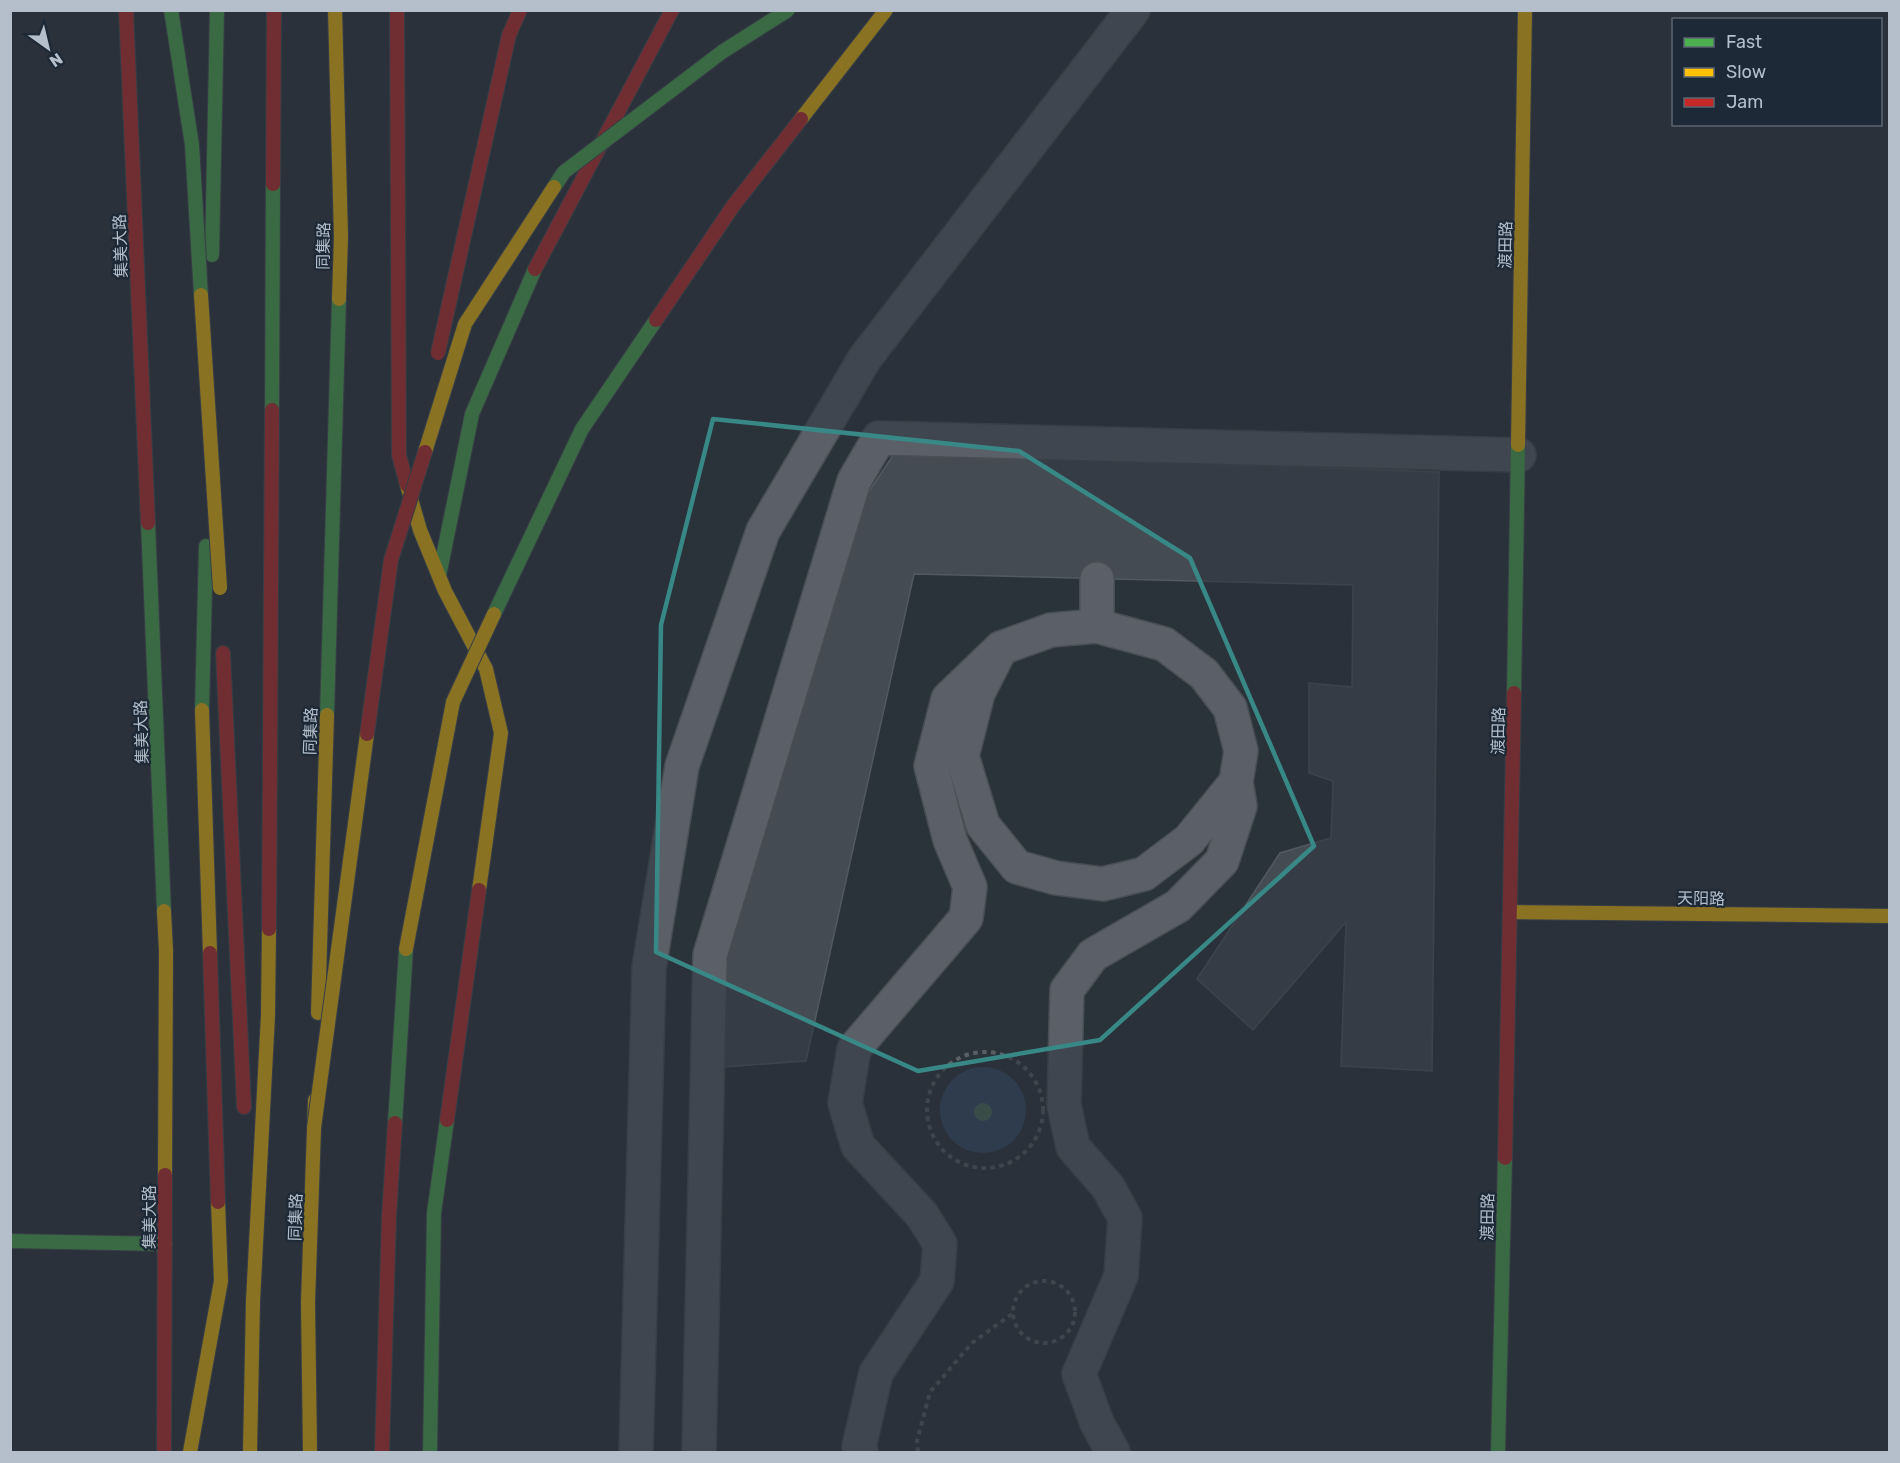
<svg xmlns="http://www.w3.org/2000/svg" width="1900" height="1463" font-family="Rubik,'Noto Sans SC',sans-serif">
<rect width="100%" height="100%" fill="#2a323a"/>
<circle fill="#354b65" cx="983" cy="1110" r="43"/>
<path fill="#444b52" stroke="#525a61" stroke-width="1.5" d="M895,452L1439,472L1432,1071L1341,1066L1346,922L1253,1030L1197,979L1280,853L1331,838L1333,781L1309,773V683L1352,687L1353,585L914,574L806,1061L723,1067L722,952L855,513Z"/>
<g fill="none" stroke-linecap="round" stroke-linejoin="round">
<g stroke="#494e54" stroke-width="36">
<g id="street">
<path d="M1097,579V626"/>
<path d="M1097,626L1164,644L1204,674L1230,708L1241,751L1236,782L1189,840L1144,874L1103,884L1056,878L1017,867L983,825L962,756L978,693L1001,648L1051,630Z"/>
<path d="M636,1452L649,968L682,766L763,531L865,358L1133,10"/>
<path d="M699,1452L710,955L854,481L879,438L1519,455"/>
<path d="M861,1452L859,1447L876,1373L937,1281L940,1244L922,1215L858,1146L845,1103L854,1049L966,918L970,887L950,840L931,766L948,699L1001,648"/>
<path d="M1113,1452L1097,1423L1079,1374L1121,1276L1125,1218L1108,1187L1073,1147L1064,1105L1067,990L1093,955L1178,906L1222,861L1240,806L1236,782"/>
</g>
</g>
<g stroke="#494e54" stroke-width="16">
<g id="fast">
<path d="M212,255L217,10"/>
<path d="M272,410L273,184"/>
<path d="M148,523L164,911"/>
<path d="M439,576L472,414L535,269"/>
<path d="M1514,693L1518,445"/>
<path d="M202,710L206,546"/>
<path d="M327,715L339,299"/>
<path d="M395,1123L406,949"/>
<path d="M10,1241L165,1244"/>
<path d="M430,1452L434,1213L447,1120"/>
<path d="M1498,1452L1505,1158"/>
</g>
</g>
<g stroke="#494e54" stroke-width="16">
<g id="slow">
<path d="M335,10L341,237L339,299"/>
<path d="M1518,445L1525,10"/>
<path d="M407,485L420,530L445,591L486,669L501,733L479,890"/>
<path d="M202,710L210,953"/>
<path d="M164,911L166,951L165,1175"/>
<path d="M1511,912L1890,916"/>
<path d="M318,1013L327,715"/>
<path d="M190,1452L221,1281L218,1202"/>
<path d="M250,1452L253,1301L268,1015L269,929"/>
<path d="M310,1452L308,1302L315,1100"/>
</g>
</g>
<g stroke="#494e54" stroke-width="16">
<g id="jam">
<path d="M126,10L148,523"/>
<path d="M397,10L399,455L407,485"/>
<path d="M273,184L274,10"/>
<path d="M535,269L672,10"/>
<path d="M223,653L244,1107"/>
<path d="M269,929L272,410"/>
<path d="M210,953L218,1202"/>
<path d="M447,1120L479,890"/>
<path d="M1505,1158L1514,693"/>
<path d="M164,1452L165,1175"/>
<path d="M382,1452L389,1216L395,1123"/>
</g>
</g>
<g stroke="#585f65" stroke-width="4" stroke-dasharray="4.5 4.5" stroke-linecap="butt">
<circle cx="985" cy="1110" r="58"/>
<circle cx="1044" cy="1312" r="31"/>
<path d="M918,1452L917,1441L930,1392L972,1343L1012,1314"/>
</g>
<use href="#street" stroke="#5b6068" stroke-width="33"/>
<use href="#fast" stroke="#4caf50" stroke-width="14"/>
<use href="#slow" stroke="#ffc107" stroke-width="14"/>
<use href="#jam" stroke="#c62828" stroke-width="14"/>
<g stroke="#474e55" stroke-width="16" stroke-linecap="butt">
<g id="fast-bridge">
<path d="M171,10L192,145L201,295"/>
<path d="M554,187L564,172L722,52L788,10"/>
<path d="M494,614L582,429L656,320"/>
</g>
</g>
<g stroke="#474e55" stroke-width="16" stroke-linecap="butt">
<g id="slow-bridge">
<path d="M801,119L886,10"/>
<path d="M201,295L220,588"/>
<path d="M425,452L465,324L554,187"/>
<path d="M406,949L453,702L494,614"/>
<path d="M314,1128L367,734"/>
</g>
</g>
<g stroke="#474e55" stroke-width="16" stroke-linecap="butt">
<g id="jam-bridge">
<path d="M656,320L733,206L801,119"/>
<path d="M438,353L509,35L520,10"/>
<path d="M367,734L391,560L425,452"/>
</g>
</g>
<use href="#fast-bridge" stroke="#4caf50" stroke-width="14"/>
<use href="#slow-bridge" stroke="#ffc107" stroke-width="14"/>
<use href="#jam-bridge" stroke="#c62828" stroke-width="14"/>
</g>
<circle fill="#4d6d59" cx="983" cy="1112" r="9"/>
<path d="M0 0H1900V1463H0ZM713,419L1019,451L1190,558L1314,846L1100,1040L918,1071L656,952L661,625Z" fill="#2a323a" fill-opacity=".55" fill-rule="evenodd"/>
<path fill="none" stroke="#388885" stroke-width="4.5" stroke-linejoin="round" d="M713,419L1019,451L1190,558L1314,846L1100,1040L918,1071L656,952L661,625Z"/>
<g text-anchor="middle" stroke-width="4.5" stroke-linejoin="round" paint-order="stroke">
<g font-size="16" fill="#b4bfcb" stroke="#1d2936">
<text transform="translate(1505 245) rotate(-89)" y="6">渡田路</text>
<text transform="translate(120 246) rotate(-92)" y="6">集美大路</text>
<text transform="translate(323 246) rotate(-89)" y="6">同集路</text>
<text transform="translate(310 731) rotate(-88)" y="6">同集路</text>
<text transform="translate(1498 731) rotate(-89)" y="6">渡田路</text>
<text transform="translate(141 732) rotate(-92)" y="6">集美大路</text>
<text transform="translate(1701 898) rotate(1)" y="6">天阳路</text>
<text transform="translate(149 1217) rotate(-90)" y="6">集美大路</text>
<text transform="translate(295 1217) rotate(-88)" y="6">同集路</text>
<text transform="translate(1487 1217) rotate(-89)" y="6">渡田路</text>
</g>
</g>
<rect width="1900" height="1463" fill="none" stroke="#b4bfcb" stroke-width="24"/>
<rect x="1672" y="18" width="210" height="108" fill="#1d2936" stroke="#596572" stroke-width="1.5"/>
<rect x="1684" y="38" width="30" height="9" fill="#4caf50" stroke="#596572" stroke-width="1.5"/>
<text x="1726" y="48" font-size="18" fill="#b4bfcb">Fast</text>
<rect x="1684" y="68" width="30" height="9" fill="#ffc107" stroke="#596572" stroke-width="1.5"/>
<text x="1726" y="78" font-size="18" fill="#b4bfcb">Slow</text>
<rect x="1684" y="98" width="30" height="9" fill="#c62828" stroke="#596572" stroke-width="1.5"/>
<text x="1726" y="108" font-size="18" fill="#b4bfcb">Jam</text>
<g transform="translate(48 48) rotate(146)" stroke="#1d2936" stroke-width="4.5" paint-order="stroke">
<path d="M0-4.5L10 22L0 15L-10 22Z" fill="#b4bfcb"/>
<text y="-9" font-size="16" font-weight="bold" text-anchor="middle" fill="#b4bfcb">N</text>
</g>
</svg>
